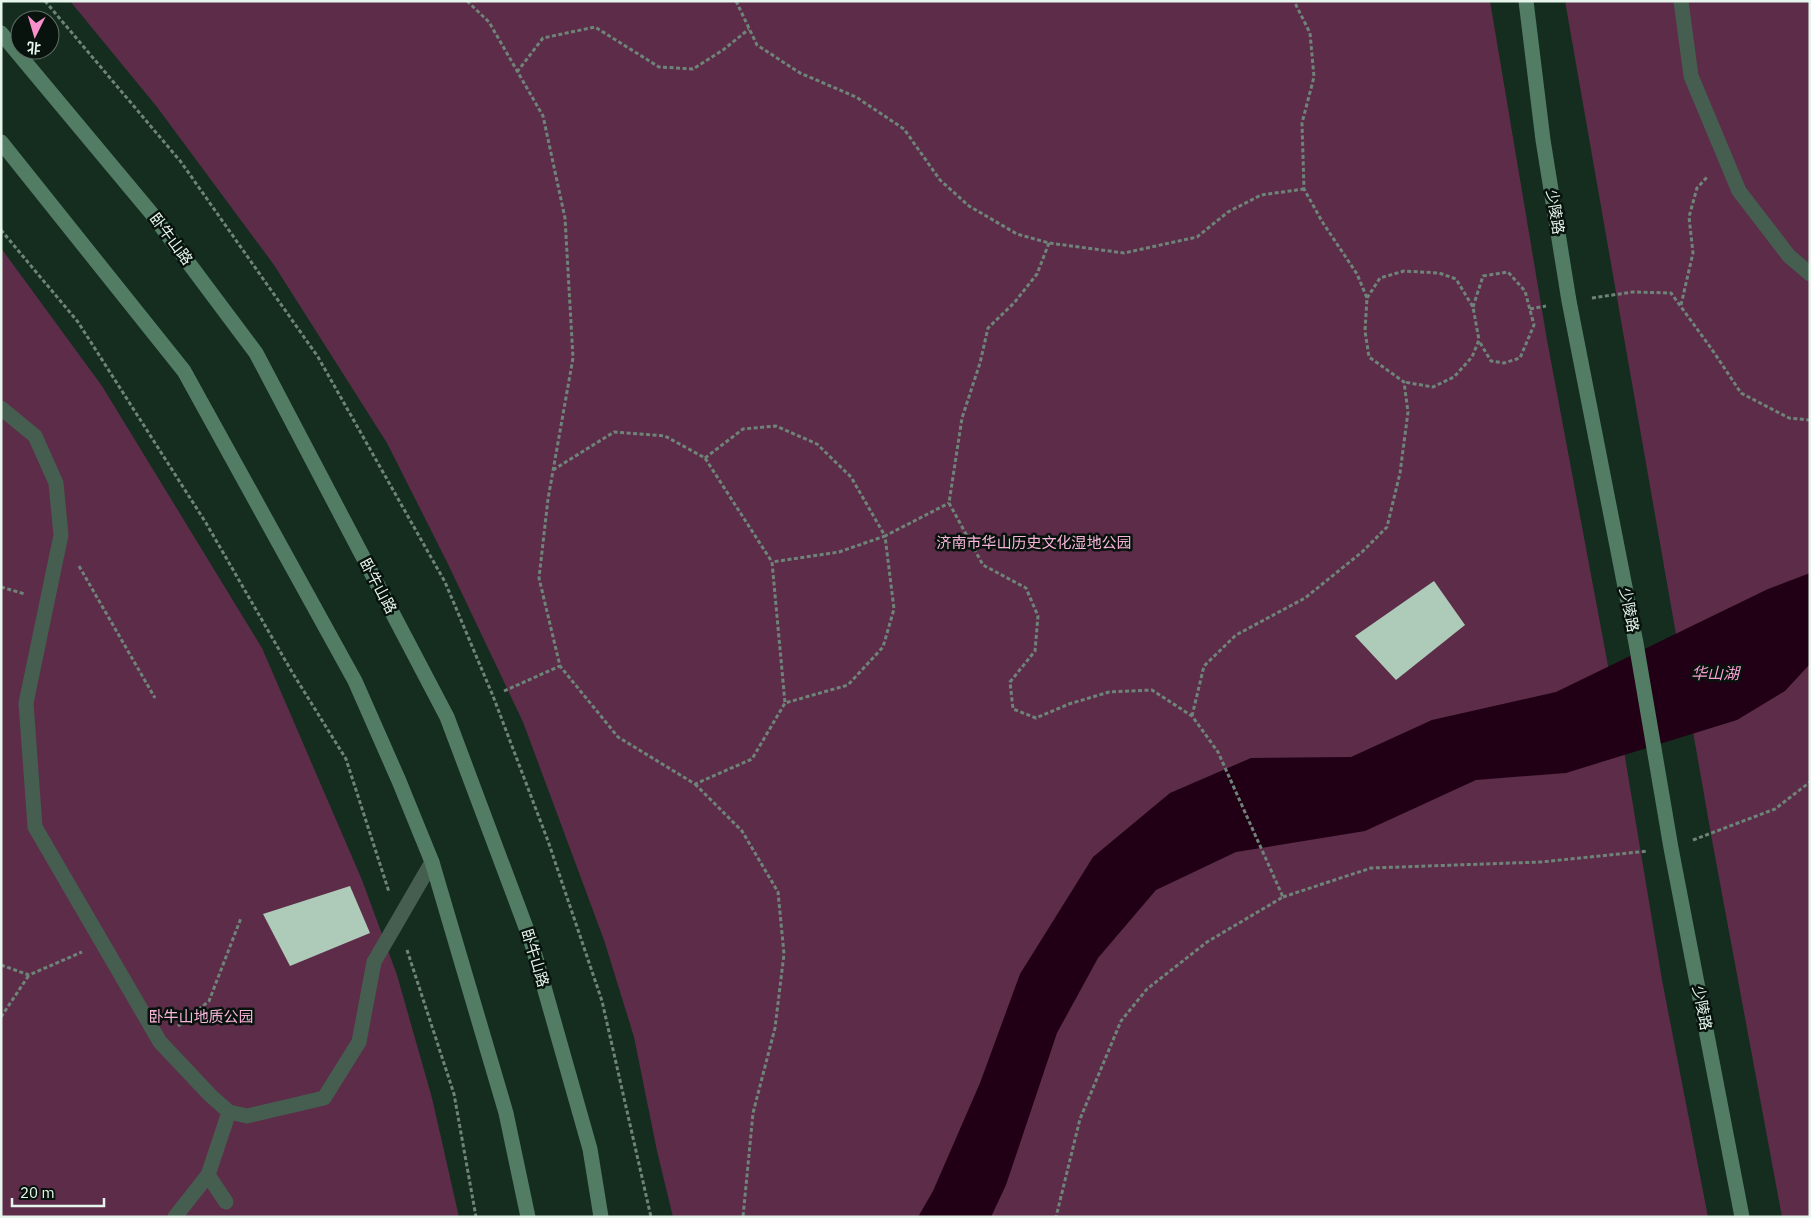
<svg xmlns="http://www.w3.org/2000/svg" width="1811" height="1218" font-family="'IBM Plex Sans','Noto Sans SC',sans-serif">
<rect width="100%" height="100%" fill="#142d1f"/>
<g fill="#5c2c49">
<path d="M70,1H1490L1547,340L1624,751L1662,980L1708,1217H673L657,1151L634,1037L604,940L523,722L448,564L387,443L274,265L157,107Z"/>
<path d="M1565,1H1810V1217H1782L1712,840Z"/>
<path d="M1,248L102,386L262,648L362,880L397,975L432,1098L459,1217H1Z"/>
</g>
<path fill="#210015" d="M1810,573V664L1785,691L1737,720L1566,773L1476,780L1365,831L1236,852L1156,890L1098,958L1057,1033L1006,1185L991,1217H918L933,1191L980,1083L1020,974L1093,857L1170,793L1251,758L1351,757L1432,720L1556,692L1768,589Z"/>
<g fill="#adcbb8">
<path d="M1434,581L1465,625L1396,680L1355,636Z"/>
<path d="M350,886L370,933L290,966L263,914Z"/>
</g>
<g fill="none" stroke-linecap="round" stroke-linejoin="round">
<g stroke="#6f8478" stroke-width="3" stroke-dasharray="4 2.5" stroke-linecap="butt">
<path d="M45,1L181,162L318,357L445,582L493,696L548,841L602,1001L651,1217"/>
<path d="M467,1L489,22L543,116L565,218L573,358L548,499L539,578L560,666L618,737L695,784L752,759L785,703L848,685L883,647L894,609L885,536L949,503"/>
<path d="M736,1L757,45L800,73L856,97L904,129L940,180L969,206L1017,234L1049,243L1124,253L1197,237L1228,212L1261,195L1304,189"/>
<path d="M517,72L543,38L595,27L659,67L693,69L723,50L749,29"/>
<path d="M1,230L78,322L206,523L292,672L346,759L389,892"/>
<path d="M1049,243L1037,274L1014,303L988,328L980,363L962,418L949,503L983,565L1026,588L1038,616L1035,651L1010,682L1013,709L1036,718L1069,704L1109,692L1152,690L1192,716L1218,752L1283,897L1207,942L1147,989L1121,1021L1080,1119L1056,1217"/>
<path d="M1367,298L1380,278L1404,271L1439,273L1456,279L1473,307L1479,340L1472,357L1454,377L1433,387L1404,382"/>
<path d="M1592,298L1633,292L1671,293L1713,351L1741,393L1789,418L1810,420"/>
<path d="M1681,305L1693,253L1689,217L1697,188L1708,176"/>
<path d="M1473,307L1483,276L1508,272L1525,291L1534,325L1520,358L1504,363L1491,361L1479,341"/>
<path d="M1530,309L1546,306"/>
<path d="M705,458L743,429L776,426L817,444L851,477L885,536L839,552L772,562"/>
<path d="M553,470L614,432L665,436L705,458L772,562L785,703"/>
<path d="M79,566L155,698"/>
<path d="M1,587L25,594"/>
<path d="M504,691L560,666"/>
<path d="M1192,716L1204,666L1236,635L1305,598L1362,552L1387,527L1400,473L1408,412L1404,382L1369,357L1365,331L1367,298L1357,274L1323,223L1304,189L1302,123L1314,77L1310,33L1294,1"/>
<path d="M695,784L742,831L778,892L784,954L775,1028L753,1113L743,1217"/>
<path d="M1693,840L1775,809L1810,782"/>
<path d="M1283,897L1371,868L1541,862L1648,851"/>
<path d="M407,950L454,1094L476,1217"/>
<path d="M1,965L29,975L82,952"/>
<path d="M1,1017L29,975"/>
<path d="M178,1026L209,1001L241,918"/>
</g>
<g stroke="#455e4f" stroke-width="15">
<path d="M1681,1L1691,76L1739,191L1789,256L1810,274"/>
<path d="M208,1175L226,1202"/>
</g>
<g stroke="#455e4f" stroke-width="15">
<path d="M1,408L35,436L56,483L61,535L26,703L35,827L160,1042L210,1095L229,1112"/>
<path d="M175,1217L208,1175L229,1112L247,1116L324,1098L359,1042L374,962L432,862"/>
</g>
<g stroke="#537c64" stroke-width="15">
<path d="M1526,1L1543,140L1569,301L1636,643L1671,848L1742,1217"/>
<path d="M1,33L152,214L256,353L447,717L531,941L590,1149L601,1217"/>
<path d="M1,142L184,371L355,681L399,781L432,862L506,1113L528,1217"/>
</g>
</g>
<g text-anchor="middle" stroke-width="5" stroke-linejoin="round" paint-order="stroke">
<g font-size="15" fill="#e6f6ec" stroke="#08130d">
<text transform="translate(1555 212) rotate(81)" y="5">少陵路</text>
<text transform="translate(171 239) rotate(53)" y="5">卧牛山路</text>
<text transform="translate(378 586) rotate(62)" y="5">卧牛山路</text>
<text transform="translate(1629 610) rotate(79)" y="5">少陵路</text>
<text transform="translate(535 958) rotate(73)" y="5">卧牛山路</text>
<text transform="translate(1702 1008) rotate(79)" y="5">少陵路</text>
</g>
<g font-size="15" fill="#f9b4da" stroke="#08130d">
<text x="1034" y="548">济南市华山历史文化湿地公园</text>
<text x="201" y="1022">卧牛山地质公园</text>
</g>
<g font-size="16" font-style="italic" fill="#f5a0d0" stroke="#08130d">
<text x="1715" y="679">华山湖</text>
</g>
</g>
<rect width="1811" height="1218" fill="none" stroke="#e6f6ec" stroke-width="5"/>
<g transform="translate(35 35) rotate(185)"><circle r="24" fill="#08130d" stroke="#616e66"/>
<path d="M0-4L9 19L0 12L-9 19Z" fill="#f890cc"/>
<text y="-8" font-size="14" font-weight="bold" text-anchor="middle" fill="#e6f6ec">北</text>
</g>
<path d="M12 1198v8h92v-8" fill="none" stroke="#e6f6ec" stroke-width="2.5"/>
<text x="20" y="1198" font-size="15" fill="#e6f6ec" stroke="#08130d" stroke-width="4" paint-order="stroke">20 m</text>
</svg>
